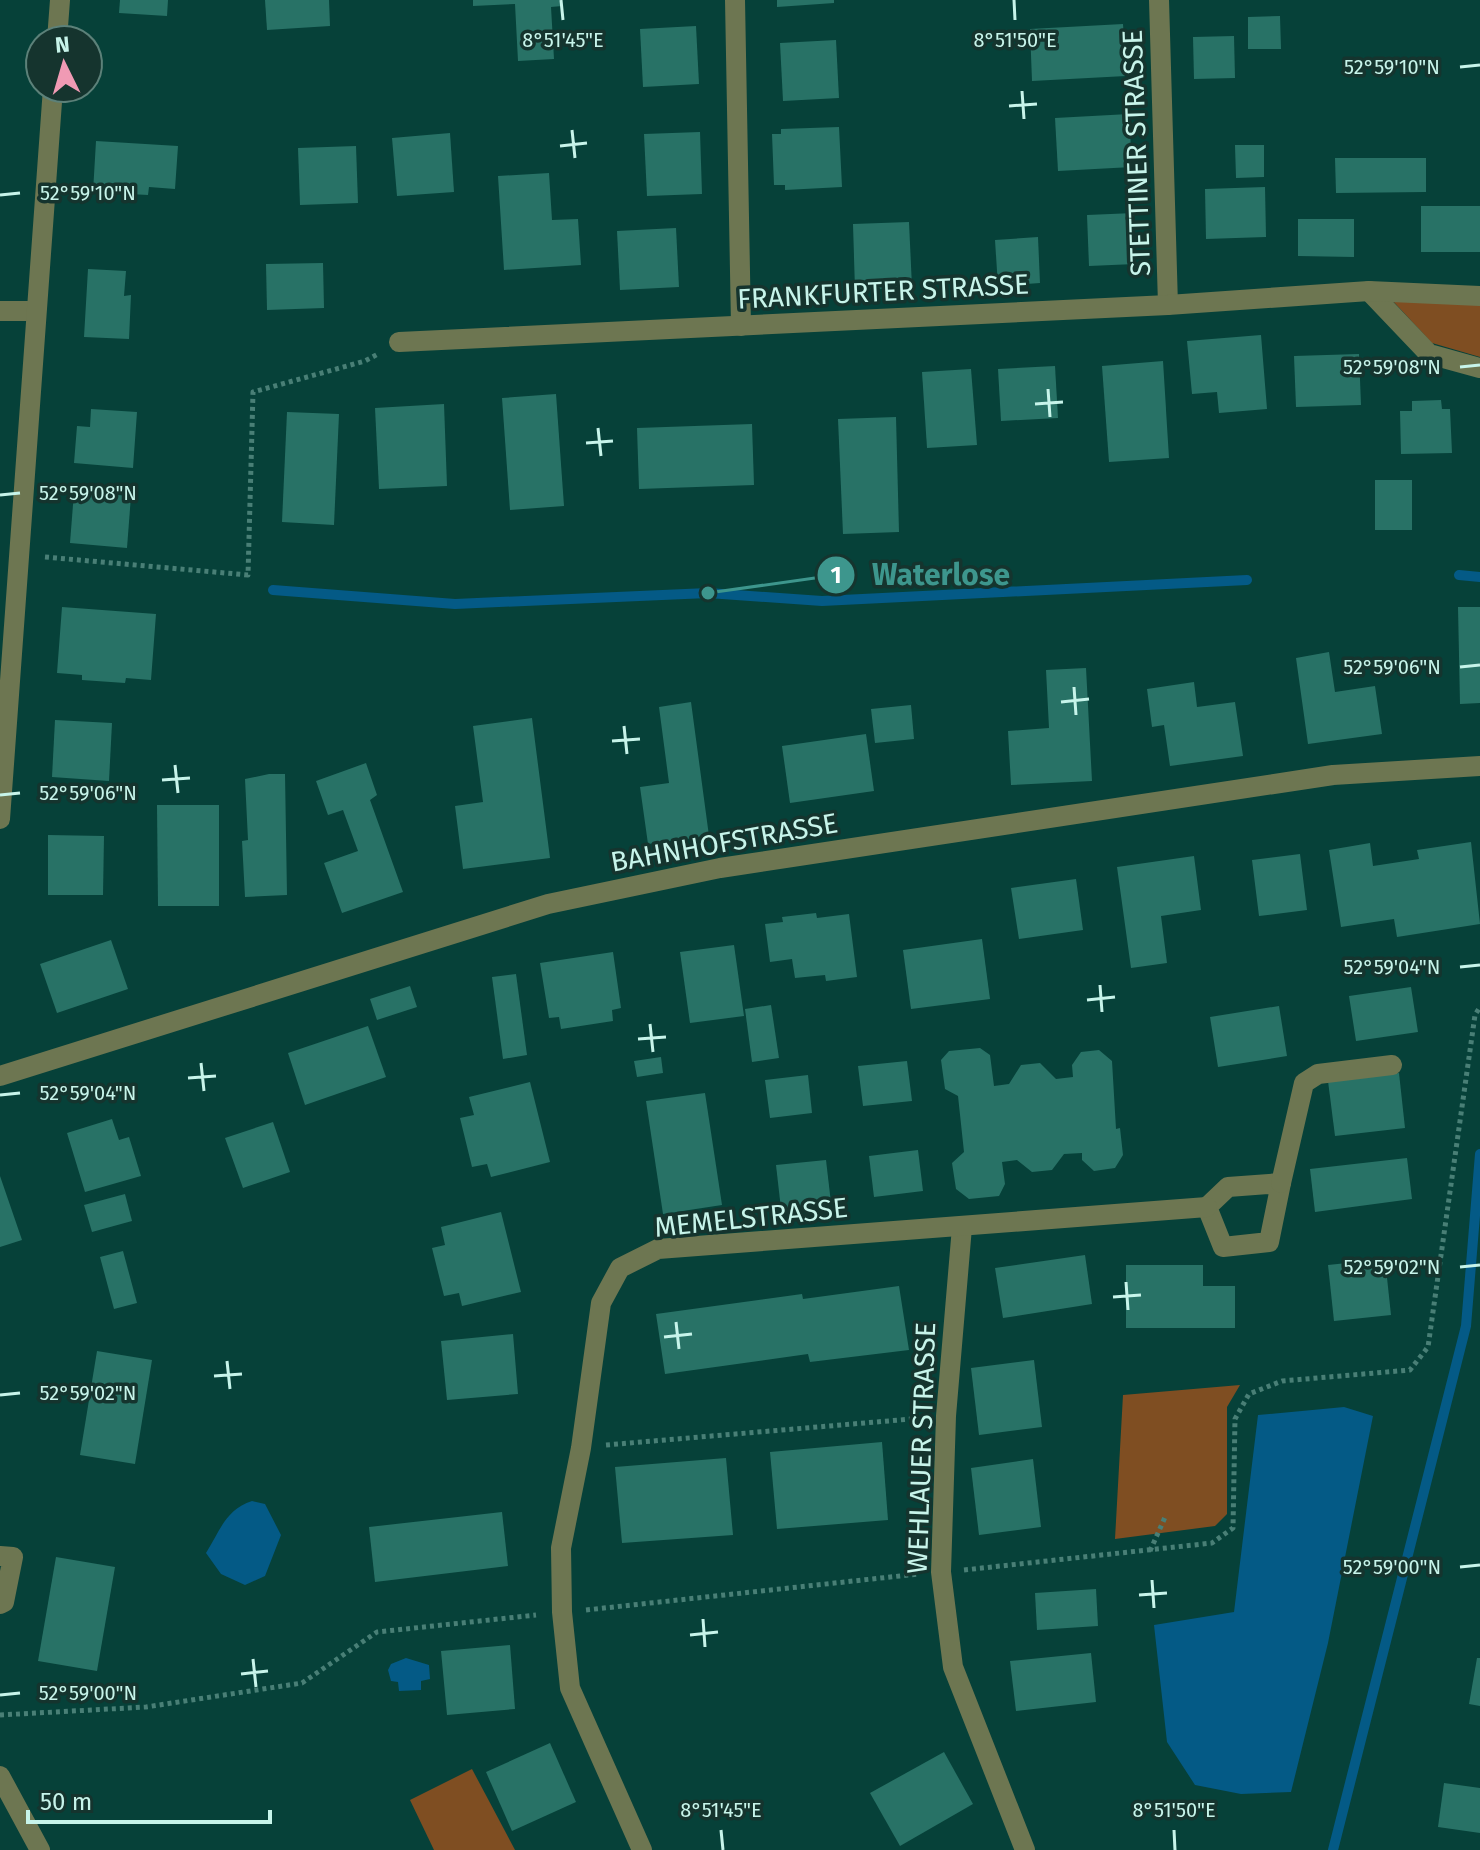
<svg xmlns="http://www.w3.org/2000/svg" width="1480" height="1850" font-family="'Fira Sans',sans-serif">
<rect width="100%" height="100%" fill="#064139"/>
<g fill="#7f4e22">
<path d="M1390,298L1480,303V357L1432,343Z"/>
<path d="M1240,1385L1227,1407V1514L1215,1526L1115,1539L1123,1395Z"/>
<path d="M472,1769L515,1850H434L410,1800Z"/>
</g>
<g fill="#045a86">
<path d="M1344,1407L1373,1416L1328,1643L1291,1792L1241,1794L1195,1785L1167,1742L1154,1625L1234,1612L1258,1415Z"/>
<path d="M252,1501L265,1504L281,1535L265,1576L245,1585L221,1574L206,1553C220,1531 225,1510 252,1501Z"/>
<path d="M406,1658L429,1665L430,1679L421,1681V1690L399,1691L398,1682L391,1681L388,1670L391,1664Z"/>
</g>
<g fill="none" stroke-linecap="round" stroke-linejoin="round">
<g stroke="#045a86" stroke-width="10">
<path d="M1459,575L1480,577"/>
<path d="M273,590L455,604L708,593L822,601L1247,580"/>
<path d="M1333,1850L1466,1326L1480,1154"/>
</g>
</g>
<g fill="#287266">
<path d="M120,0H168L167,16L119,13Z"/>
<path d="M265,0H329L330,26L267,30Z"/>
<path d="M473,0H561L562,6L551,7L554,59L518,61L515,4L473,6Z"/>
<path d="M777,0H834V3L777,7Z"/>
<path d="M1280,16L1281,49H1248V17Z"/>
<path d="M1123,24L1126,76L1032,81L1030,29Z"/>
<path d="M696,26L699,84L643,87L640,29Z"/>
<path d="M1234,36L1235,78L1194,79L1193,37Z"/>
<path d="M836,40L839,98L783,101L780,43Z"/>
<path d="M1129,114L1132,167L1058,171L1055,118Z"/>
<path d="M839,127L842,187L785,190V185H774L772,134H781V129Z"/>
<path d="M700,132L702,194L647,196L644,134Z"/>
<path d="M450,133L454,192L397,196L392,138Z"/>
<path d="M96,141L178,146L175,189L149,187L148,195L93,192Z"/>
<path d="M1235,145H1264V177L1236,178Z"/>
<path d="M356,146L358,203L300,205L298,148Z"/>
<path d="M1335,158H1426V192L1336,193Z"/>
<path d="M549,173L552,220L578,219L581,265L504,270L498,176Z"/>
<path d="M1265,187L1266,237L1206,239L1205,189Z"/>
<rect x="1421" y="206" width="59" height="46"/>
<path d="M1134,213L1135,264L1089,266L1087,215Z"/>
<path d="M1298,219H1354V257L1298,256Z"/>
<path d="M909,222L912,287L855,290L853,224Z"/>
<path d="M676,228L679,287L620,290L617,231Z"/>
<path d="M1038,237L1040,283L998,286L995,240Z"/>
<path d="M323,263L324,308L267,310L266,264Z"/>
<path d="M88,269L126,271L124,296L131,295L129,339L84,337Z"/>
<path d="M1261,335L1267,409L1219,413L1217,392L1192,394L1187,341Z"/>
<path d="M1359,354L1361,405L1296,407L1294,356Z"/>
<path d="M1163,361L1169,458L1109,462L1102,366Z"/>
<path d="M1055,366L1058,418L1001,421L998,369Z"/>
<path d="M971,369L977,445L927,448L922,372Z"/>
<path d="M556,394L564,506L510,510L502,398Z"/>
<path d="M1441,400L1442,409H1450L1452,453L1401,454L1400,411H1412V401Z"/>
<path d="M444,404L447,486L379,489L375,408Z"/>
<path d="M91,409L137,412L133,468L74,463L77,426L90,427Z"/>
<path d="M287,412L339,414L334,525L282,522Z"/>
<path d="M896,417L899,532L843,534L838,419Z"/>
<path d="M752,424L754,485L639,489L637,428Z"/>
<rect x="1375" y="480" width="37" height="50"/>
<path d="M74,492L131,496L127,548L70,543Z"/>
<path d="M62,607L156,614L151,680L126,678L125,683L82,680V675L57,673Z"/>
<path d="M1458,607H1480V703L1460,704Z"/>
<path d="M1329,652L1335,692L1375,686L1382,734L1308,744L1296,658Z"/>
<path d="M1086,668L1092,781L1011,785L1008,731L1049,728L1046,670Z"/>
<path d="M1194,682L1197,707L1235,702L1243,756L1170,766L1164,725L1152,727L1147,689Z"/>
<path d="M691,702L709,836L648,844L640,787L669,783L659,707Z"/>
<path d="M911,705L914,739L875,743L871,709Z"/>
<path d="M532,718L550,858L463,869L455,806L483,802L473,726Z"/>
<path d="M55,720L112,723L109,781L52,777Z"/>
<path d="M866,734L874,791L790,803L782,746Z"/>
<path d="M366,763L377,795L370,800L403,892L342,913L324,863L358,851L343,810L328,815L316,781Z"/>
<path d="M269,774H285L287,895L245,897L242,841L248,840L245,779Z"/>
<path d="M157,805H219V906H158Z"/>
<path d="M48,835L104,836L103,895H48Z"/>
<path d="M1471,842L1480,924L1397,937L1394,919L1341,927L1329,850L1370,843L1373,866L1419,859L1417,850Z"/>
<path d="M1300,854L1307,910L1259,916L1252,860Z"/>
<path d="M1194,856L1201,910L1161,916L1167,963L1131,968L1117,867Z"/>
<path d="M1076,879L1083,930L1019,939L1011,888Z"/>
<path d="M816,913L817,918L849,914L857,977L826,981L825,975L795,978L792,959L770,962L765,924L783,922L782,917Z"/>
<path d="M982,939L990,999L911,1009L903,950Z"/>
<path d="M111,940L128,989L57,1013L40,964Z"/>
<path d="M734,945L744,1016L690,1023L680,952Z"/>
<path d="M613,952L621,1008L612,1010L613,1021L561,1029L559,1017L549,1018L540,963Z"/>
<path d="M516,974L527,1055L503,1059L492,977Z"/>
<path d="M410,986L417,1007L377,1020L370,999Z"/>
<path d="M1411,987L1418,1032L1356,1041L1349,996Z"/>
<path d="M771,1005L779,1058L752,1062L745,1009Z"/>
<path d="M1279,1006L1287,1056L1218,1067L1210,1017Z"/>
<path d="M368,1026L386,1077L305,1105L288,1053Z"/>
<path d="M980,1048L990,1055L994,1086L1009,1084L1021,1065L1040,1063L1056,1079L1073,1077L1072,1065L1081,1052L1099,1050L1112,1061L1116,1129L1120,1128L1123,1155L1115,1168L1094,1171L1082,1160V1153L1064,1154L1052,1170L1032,1172L1017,1160L1002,1162L1005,1184L999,1196L969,1199L956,1189L952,1163L964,1152L958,1096L945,1089L941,1060L949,1051Z"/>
<path d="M661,1057L663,1073L637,1077L634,1061Z"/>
<path d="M907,1061L912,1101L863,1106L858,1066Z"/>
<path d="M1399,1073L1405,1128L1335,1136L1328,1081Z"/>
<path d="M808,1075L812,1113L770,1118L765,1080Z"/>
<path d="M530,1082L550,1162L491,1177L487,1164L472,1167L460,1118L474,1115L469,1097Z"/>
<path d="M705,1093L722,1205L663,1214L646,1101Z"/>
<path d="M112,1119L119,1140L129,1137L141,1176L85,1192L67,1133Z"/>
<path d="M273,1122L290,1172L243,1188L225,1138Z"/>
<path d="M918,1150L923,1191L874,1197L869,1156Z"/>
<path d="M1407,1158L1412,1199L1315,1212L1310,1169Z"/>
<path d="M826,1160L831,1203L781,1209L776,1165Z"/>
<path d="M0,1176L22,1240L0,1247Z"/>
<path d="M125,1194L132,1221L92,1232L84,1205Z"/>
<path d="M501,1212L521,1292L462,1306L459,1293L444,1296L432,1248L445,1245L441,1227Z"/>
<path d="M123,1251L137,1303L114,1309L100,1257Z"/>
<path d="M1085,1255L1092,1304L1003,1318L995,1268Z"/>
<path d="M1385,1259L1391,1315L1334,1321L1328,1265Z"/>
<path d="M1126,1265H1203V1286H1235V1328H1126Z"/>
<path d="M899,1286L909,1350L810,1362L808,1354L665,1374L656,1314L802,1294L803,1299Z"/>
<path d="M513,1334L518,1394L447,1400L441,1341Z"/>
<path d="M97,1351L152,1360L135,1464L80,1455Z"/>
<path d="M1034,1360L1042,1427L979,1435L971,1368Z"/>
<path d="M882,1442L888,1520L777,1529L770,1452Z"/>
<path d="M726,1458L733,1535L622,1543L615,1467Z"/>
<path d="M1033,1459L1041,1527L979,1535L971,1468Z"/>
<path d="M502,1512L508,1566L375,1582L369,1527Z"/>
<path d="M56,1557L115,1567L97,1671L38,1661Z"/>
<path d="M1096,1589L1098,1626L1037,1630L1035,1593Z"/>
<path d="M510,1645L515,1709L447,1715L441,1651Z"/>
<path d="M1091,1653L1096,1702L1016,1711L1010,1661Z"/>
<path d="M1477,1658H1480V1706L1469,1704Z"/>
<path d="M550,1743L576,1802L512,1831L486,1772Z"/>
<path d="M944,1752L973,1804L900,1846L870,1793Z"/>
<path d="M1444,1783L1480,1788V1833L1438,1827Z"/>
</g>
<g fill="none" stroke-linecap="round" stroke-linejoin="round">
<g stroke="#497f76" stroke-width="5" stroke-dasharray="4 4" stroke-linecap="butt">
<path d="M45,557L248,575L253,392L365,361L378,354"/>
<path d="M606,1445L923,1418"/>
<path d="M1150,1551L1166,1515"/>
<path d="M964,1570L1212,1543L1233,1528L1235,1419L1249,1394L1282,1381L1410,1370L1428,1347L1475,1015L1480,1007"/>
<path d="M586,1610L918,1574"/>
<path d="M0,1715L146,1707L302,1683L377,1632L536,1615"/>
</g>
<g stroke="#6d7651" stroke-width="20">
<path d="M735,0L741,326"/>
<path d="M1159,0L1168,305"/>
<path d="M57,40L60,0"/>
<path d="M1369,291L1429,354L1480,368"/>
<path d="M0,311H36"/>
<path d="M399,342L1168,305L1369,291L1480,296"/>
<path d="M0,819L53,88"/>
<path d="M0,1076L548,904L720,868L1333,775L1480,766"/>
<path d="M1281,1183L1269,1242L1223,1247L1207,1207L1228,1187Z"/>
<path d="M1281,1183L1304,1083L1318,1074L1392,1065"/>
<path d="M962,1227L946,1416L941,1572L953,1667L1025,1850"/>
<path d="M0,1556L13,1557L4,1602L0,1604"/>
<path d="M0,1776L40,1850"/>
<path d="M642,1850L570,1688L562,1612L561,1548L581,1448L601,1303L620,1268L658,1249L1207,1207"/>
</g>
</g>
<path fill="none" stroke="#c7f4ea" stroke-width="3" d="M561,0L563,20M1014,0L1015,20M1460,67L1480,65M1022,91L1024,119M1009,106L1037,104M572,130L575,158M560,146L587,143M0,195L20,193M1460,367L1480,365M1048,389L1050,417M1035,404L1063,402M598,428L601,456M586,443L613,441M0,495L20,493M1460,667L1480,665M1074,687L1076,715M1061,702L1089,699M624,726L627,754M612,741L640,739M175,765L178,793M162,780L190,778M0,795L20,793M1460,967L1480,965M1100,985L1102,1012M1087,1000L1115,997M650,1024L653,1052M638,1039L666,1037M201,1063L204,1091M188,1078L216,1076M0,1095L20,1093M1460,1267L1480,1265M1126,1282L1128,1310M1113,1297L1141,1295M676,1322L679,1349M664,1337L692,1334M227,1361L230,1389M214,1376L242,1374M0,1395L20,1393M1460,1567L1480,1565M1152,1580L1154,1608M1139,1595L1167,1593M703,1619L705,1647M690,1635L718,1632M253,1659L256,1687M241,1674L268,1671M0,1695L20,1693M721,1830L723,1850M1174,1830L1175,1850"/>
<g text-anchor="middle" stroke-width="7" stroke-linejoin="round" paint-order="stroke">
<g font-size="28" fill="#c7f4ea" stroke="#15342e">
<text transform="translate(1136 153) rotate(-92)" y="10">STETTINER STRASSE</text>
<text transform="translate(883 291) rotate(-3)" y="10">FRANKFURTER STRASSE</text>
<text transform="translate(724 842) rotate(-10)" y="10">BAHNHOFSTRASSE</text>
<text transform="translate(751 1217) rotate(-6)" y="10">MEMELSTRASSE</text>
<text transform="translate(921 1448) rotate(-88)" y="10">WEHLAUER STRASSE</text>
</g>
</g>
<g font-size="20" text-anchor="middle" fill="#c7f4ea" stroke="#15342e" stroke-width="7" stroke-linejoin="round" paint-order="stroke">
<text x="563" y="47">8°51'45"E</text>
<text x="1015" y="47">8°51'50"E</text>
<text x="1392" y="74">52°59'10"N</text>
<text x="88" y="200">52°59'10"N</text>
<text x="1392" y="374">52°59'08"N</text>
<text x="88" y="500">52°59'08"N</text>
<text x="1392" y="674">52°59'06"N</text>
<text x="88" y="800">52°59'06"N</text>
<text x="1392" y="974">52°59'04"N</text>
<text x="88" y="1100">52°59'04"N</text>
<text x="1392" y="1274">52°59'02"N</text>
<text x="88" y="1400">52°59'02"N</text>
<text x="1392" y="1574">52°59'00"N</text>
<text x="88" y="1700">52°59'00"N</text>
<text x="721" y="1817">8°51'45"E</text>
<text x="1174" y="1817">8°51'50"E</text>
</g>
<path fill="none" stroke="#3d968d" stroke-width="3" d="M708 593L836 575"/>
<g fill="#3d968d" stroke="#15342e" stroke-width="3">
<circle cx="708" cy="593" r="8"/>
<circle cx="836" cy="575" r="20"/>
</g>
<g font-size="24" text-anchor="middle" font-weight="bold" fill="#fff">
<text x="836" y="583">1</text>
</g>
<g font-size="30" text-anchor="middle" font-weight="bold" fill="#3d968d" stroke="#15342e" stroke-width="7" stroke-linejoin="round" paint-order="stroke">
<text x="941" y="585">Waterlose</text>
</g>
<g transform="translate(64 64) rotate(355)"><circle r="38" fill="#15342e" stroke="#5c8179" stroke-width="2"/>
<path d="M0-6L14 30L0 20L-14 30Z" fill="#f09ab4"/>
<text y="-12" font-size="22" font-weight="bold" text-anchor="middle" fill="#c7f4ea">N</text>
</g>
<path d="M28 1810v12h242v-12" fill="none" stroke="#c7f4ea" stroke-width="4"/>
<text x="40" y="1810" font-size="24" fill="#c7f4ea" stroke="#15342e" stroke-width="6" paint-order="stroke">50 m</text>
</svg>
